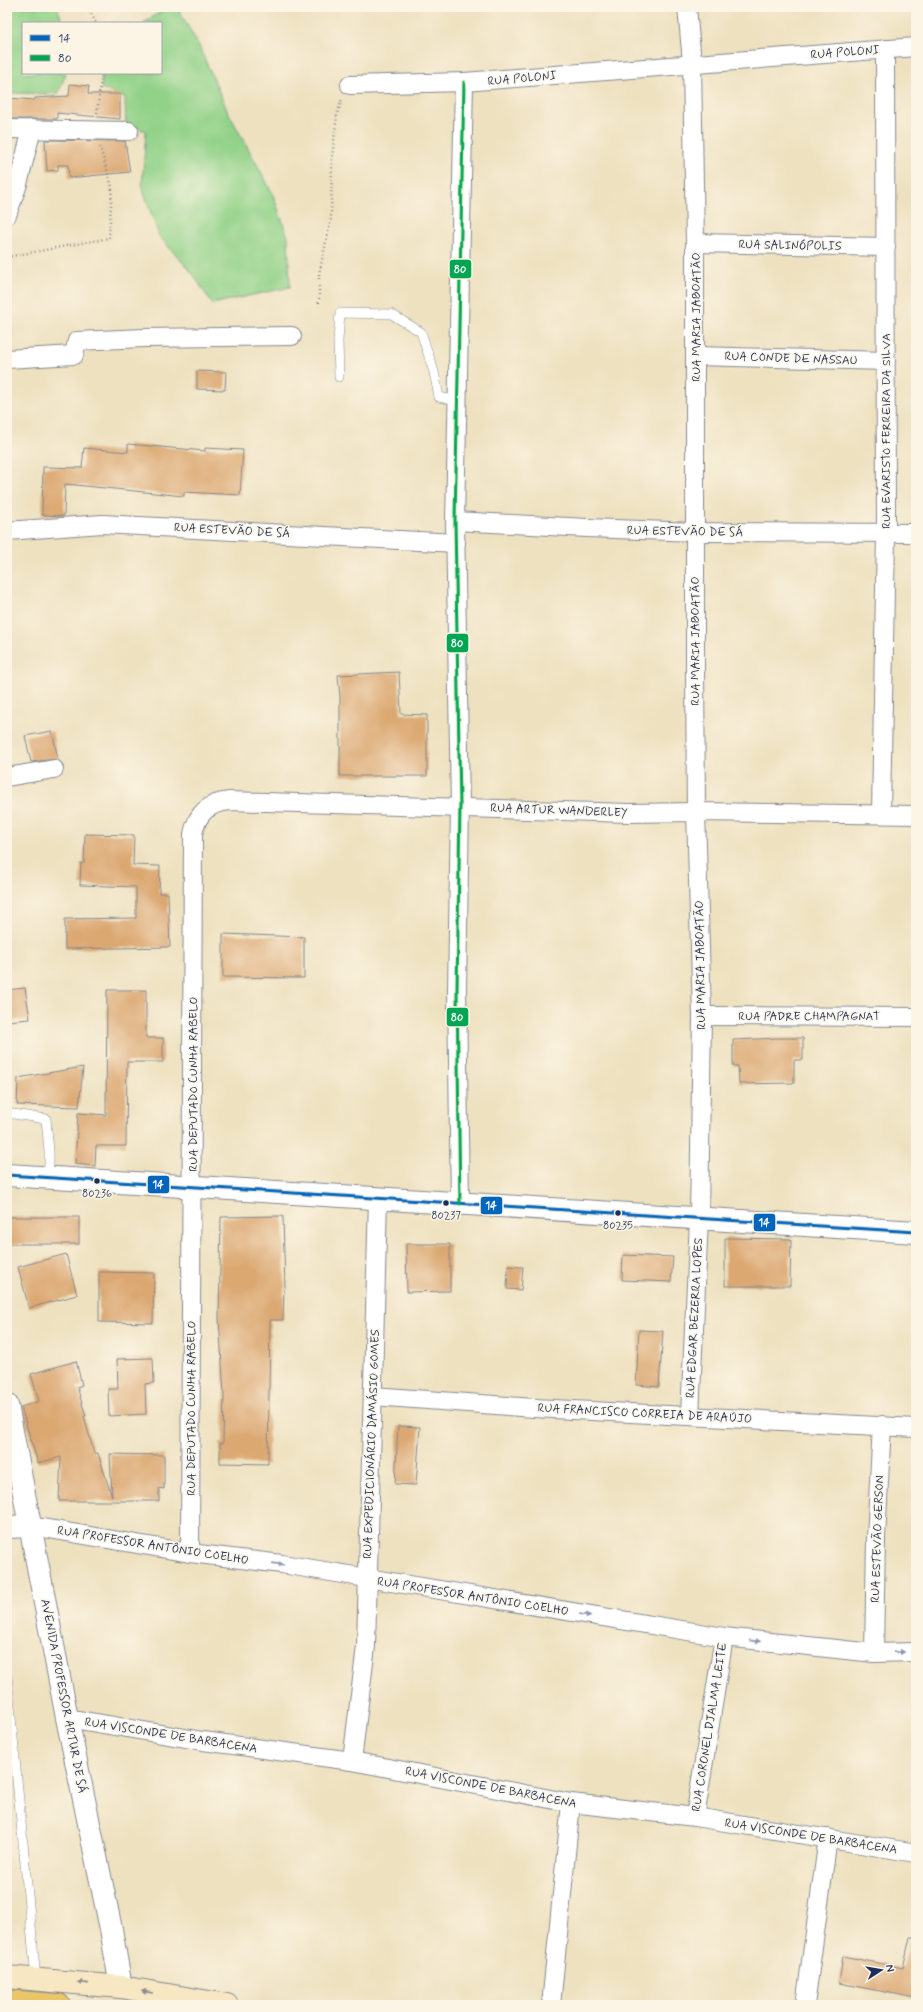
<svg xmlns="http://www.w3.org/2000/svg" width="923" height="2012" font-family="Mynerve,sans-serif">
<rect width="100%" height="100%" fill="#fcf5e5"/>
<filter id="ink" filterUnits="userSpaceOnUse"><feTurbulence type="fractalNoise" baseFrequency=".025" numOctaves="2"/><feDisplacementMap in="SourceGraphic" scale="8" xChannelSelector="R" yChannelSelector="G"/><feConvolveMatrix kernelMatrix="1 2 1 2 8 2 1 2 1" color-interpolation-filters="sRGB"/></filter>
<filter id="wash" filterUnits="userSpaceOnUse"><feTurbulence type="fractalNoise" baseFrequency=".012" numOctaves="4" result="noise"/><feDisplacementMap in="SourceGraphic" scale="16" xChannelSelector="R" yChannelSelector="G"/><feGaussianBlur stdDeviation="0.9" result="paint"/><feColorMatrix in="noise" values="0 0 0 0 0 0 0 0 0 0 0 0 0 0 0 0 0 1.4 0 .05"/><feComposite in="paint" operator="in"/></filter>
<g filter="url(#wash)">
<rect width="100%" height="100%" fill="#eee1c0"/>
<g fill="#92d288" stroke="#568073">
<path d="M7,7H57L63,23H23V73H66L58,94L7,93Z"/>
<path d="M169,7H177L199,46L227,110L272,192L288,237L290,287L212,304L193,274L159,236L142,187L146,131L126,124L125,98L101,88L103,73H161V23H143Z"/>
</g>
<g id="blocks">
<g fill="#dca872">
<path d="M70,84L89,86L88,94H120V119L57,113V119H7V98L35,100V98L69,96Z"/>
<path d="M45,140L125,141L130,172L69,178L68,165H58V170L47,171Z"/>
<path d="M197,371L226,372L225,390L197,389Z"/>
<path d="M128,444L205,451V448L243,450L240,495L184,492V496L65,484L64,516L42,515L43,467L82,468L84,448L128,452Z"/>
<path d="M399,672L401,714L427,715V776H340V697L338,675Z"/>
<path d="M52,731L58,759L31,762L25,736Z"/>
<path d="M85,834L134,835L133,865L160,866L159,893H168L170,947L65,949V919L136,918V887L80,885L81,863H84Z"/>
<path d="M223,934L304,937V978L223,977Z"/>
<path d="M25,988L30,1019L7,1021V990Z"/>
<path d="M107,990H146V1038H163V1062H127L126,1146H96L95,1166L75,1164L78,1113L106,1115Z"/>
<path d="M779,1038H803V1060H794V1083L739,1084L738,1066H733V1040Z"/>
<path d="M83,1067L79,1107L17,1105L18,1078Z"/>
<path d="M283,1216L285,1288H284L283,1320H270L268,1464L220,1463V1443H223L224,1394L219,1319L221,1217Z"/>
<rect x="7" y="1217" width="72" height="27"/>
<path d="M725,1238L791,1239L790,1286H725Z"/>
<path d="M406,1244H450V1291L407,1292Z"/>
<path d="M66,1254L77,1295L29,1308L18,1267Z"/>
<path d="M623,1255L673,1257L671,1282L622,1280Z"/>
<path d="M508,1266L523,1267L521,1290L507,1289Z"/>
<path d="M99,1272L154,1273L153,1323L99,1322Z"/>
<path d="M639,1330L663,1331L659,1387L636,1385Z"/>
<path d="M153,1358L154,1383L145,1384L146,1414L109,1416L108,1389H118L117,1359Z"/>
<path d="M76,1361L82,1385L77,1387L86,1416H84L94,1453H98L112,1497L110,1454L164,1455V1489L159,1488V1501H59L61,1457L38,1463L21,1407L39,1401L31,1374Z"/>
<path d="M398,1426L420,1427L416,1485L395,1484Z"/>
<path d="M910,1937H916V1998L839,1983L843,1956L903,1968Z"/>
</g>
</g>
</g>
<g filter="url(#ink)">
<use href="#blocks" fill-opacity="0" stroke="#84888f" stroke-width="1"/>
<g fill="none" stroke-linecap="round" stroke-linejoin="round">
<g stroke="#84888f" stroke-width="10">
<g id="service">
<path d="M339,377L338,341L340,313L391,314L421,332L434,372L439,397L458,401"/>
<path d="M7,1113L46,1119L49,1151V1178"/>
<path d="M7,1675L36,1979"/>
</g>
</g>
<g stroke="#84888f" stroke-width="20">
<g id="minor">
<path d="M687,7L692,63L695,243V669L696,812L702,1016L699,1219L690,1416"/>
<path d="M350,85L464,82L916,47"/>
<path d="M7,129L129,131"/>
<path d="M7,215L18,184L32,129"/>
<path d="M695,243L886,247"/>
<path d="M696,356L886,361"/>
<path d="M7,359L74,355L77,341L144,338L292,336"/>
<path d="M455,521L587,528L696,532L916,533"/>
<path d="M7,531L102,524L456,543"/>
<path d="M7,777L54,769"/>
<path d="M881,813L886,533L885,49"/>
<path d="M702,1016L916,1017"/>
<path d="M460,1204L457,990L460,806L455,521L464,82"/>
<path d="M373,1396L534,1408L916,1428"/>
<path d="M31,1526L190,1553L282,1564L724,1637L874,1653L916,1652"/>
<path d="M190,1553L193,834C197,814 208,803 229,801L629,813L696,812L916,815"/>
<path d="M874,1653L876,1538L882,1425"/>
<path d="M67,1718L203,1741L352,1761L571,1803L695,1817L916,1853"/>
<path d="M352,1761L366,1646L378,1198"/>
<path d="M695,1817L724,1637"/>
<path d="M551,2005L571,1803"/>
<path d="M805,2005L828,1838"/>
</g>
</g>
<g stroke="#84888f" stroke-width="24">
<g id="tertiary">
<path d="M7,1175L916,1232"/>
<path d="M7,1405L67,1718L111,1929L121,1987"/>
<path d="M7,1527L31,1526"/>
</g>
</g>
<g stroke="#84888f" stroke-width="24">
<path id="secondary" d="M7,1977L121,1987L227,2005"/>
</g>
<g stroke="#84888f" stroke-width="24">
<path id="trunk" d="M7,2001L59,2005"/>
</g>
<g stroke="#84888f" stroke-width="2.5" stroke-dasharray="1 3" stroke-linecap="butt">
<path d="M88,7L96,23"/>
<path d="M97,113L102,73"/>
<path d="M7,257L109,238L112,187L100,147"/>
<path d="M319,303V274L331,219L332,157L337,115L342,99"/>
</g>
<use href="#service" stroke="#fff" stroke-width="9"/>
<use href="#minor" stroke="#fff" stroke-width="18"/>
<use href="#tertiary" stroke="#fff" stroke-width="22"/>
<use href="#secondary" stroke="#f7e8c3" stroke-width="22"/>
<use href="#trunk" stroke="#ebc669" stroke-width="22"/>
<g stroke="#fcf5e5" stroke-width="6">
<path id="bus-1" d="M7,1175L916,1232"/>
</g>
<g stroke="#fcf5e5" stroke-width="6">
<path id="bus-2" d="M460,1204L457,990L460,806L455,521L464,82"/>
</g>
<use href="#bus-1" stroke="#0065bd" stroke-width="3"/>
<use href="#bus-2" stroke="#00a651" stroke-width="3"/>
</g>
<defs><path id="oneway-solid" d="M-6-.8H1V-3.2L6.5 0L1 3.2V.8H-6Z"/></defs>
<g fill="#8d97ae">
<use href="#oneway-solid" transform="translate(278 1564) rotate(8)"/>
<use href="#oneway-solid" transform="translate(585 1615) rotate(9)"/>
<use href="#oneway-solid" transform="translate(755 1641) rotate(6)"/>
<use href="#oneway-solid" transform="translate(899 1652) rotate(-1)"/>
</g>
<g fill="#898c90">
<use href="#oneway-solid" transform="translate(83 1983) rotate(-174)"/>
<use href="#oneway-solid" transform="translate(147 1992) rotate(-171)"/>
</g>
</g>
<g fill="#1b2f5e" stroke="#fcf5e5" stroke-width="1.5">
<circle cx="97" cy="1181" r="3.5"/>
<circle cx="446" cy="1203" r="3.5"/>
<circle cx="618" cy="1213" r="3.5"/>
</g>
<g text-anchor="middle" stroke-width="3" stroke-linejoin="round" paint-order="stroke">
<g font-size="11" fill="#1b2f5e" stroke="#fcf5e5">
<text x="97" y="1197">80236</text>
<text x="446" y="1219">80237</text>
<text x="618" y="1229">80235</text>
</g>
<g font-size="12" fill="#1b2f5e" stroke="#fcf5e5">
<text transform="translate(845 52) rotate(-4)" y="4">RUA POLONI</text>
<text transform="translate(522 78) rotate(-5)" y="4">RUA POLONI</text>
<text transform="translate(790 245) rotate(1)" y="4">RUA SALINÓPOLIS</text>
<text transform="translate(696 317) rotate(-90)" y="4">RUA MARIA JABOATÃO</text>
<text transform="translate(791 358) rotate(2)" y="4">RUA CONDE DE NASSAU</text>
<text transform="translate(886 431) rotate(-90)" y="4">RUA EVARISTO FERREIRA DA SILVA</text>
<text transform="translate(232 530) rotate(3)" y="4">RUA ESTEVÃO DE SÁ</text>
<text transform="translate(685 531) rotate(1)" y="4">RUA ESTEVÃO DE SÁ</text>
<text transform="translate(695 641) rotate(-90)" y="4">RUA MARIA JABOATÃO</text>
<text transform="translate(559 810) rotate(2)" y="4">RUA ARTUR WANDERLEY</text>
<text transform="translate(700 965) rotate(-91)" y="4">RUA MARIA JABOATÃO</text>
<text x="809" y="1020">RUA PADRE CHAMPAGNAT</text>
<text transform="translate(193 1084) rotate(-90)" y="4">RUA DEPUTADO CUNHA RABELO</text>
<text transform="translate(694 1318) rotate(-87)" y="4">RUA EDGAR BEZERRA LOPES</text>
<text transform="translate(191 1408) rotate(-90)" y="4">RUA DEPUTADO CUNHA RABELO</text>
<text transform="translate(645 1413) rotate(3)" y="4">RUA FRANCISCO CORREIA DE ARAÚJO</text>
<text transform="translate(371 1444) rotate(-88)" y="4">RUA EXPEDICIONÁRIO DAMÁSIO GOMES</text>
<text transform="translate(877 1539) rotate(-88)" y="4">RUA ESTEVÃO GERSON</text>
<text transform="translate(153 1545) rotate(9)" y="4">RUA PROFESSOR ANTÔNIO COELHO</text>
<text transform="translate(473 1596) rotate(9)" y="4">RUA PROFESSOR ANTÔNIO COELHO</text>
<text transform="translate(64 1696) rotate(79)" y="4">AVENIDA PROFESSOR ARTUR DE SÁ</text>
<text transform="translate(709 1727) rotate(-81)" y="4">RUA CORONEL DJALMA LEITE</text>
<text transform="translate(171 1735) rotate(9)" y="4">RUA VISCONDE DE BARBACENA</text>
<text transform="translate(491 1787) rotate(11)" y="4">RUA VISCONDE DE BARBACENA</text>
<text transform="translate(811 1836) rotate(9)" y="4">RUA VISCONDE DE BARBACENA</text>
</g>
</g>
<g stroke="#fcf5e5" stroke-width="1.5">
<rect x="449" y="259" width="23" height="20" rx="4" fill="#00a651"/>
<rect x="446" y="633" width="23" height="20" rx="4" fill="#00a651"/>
<rect x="446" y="1007" width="23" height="20" rx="4" fill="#00a651"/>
<rect x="147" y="1175" width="23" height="19" rx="4" fill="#0065bd"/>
<rect x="480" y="1196" width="23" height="19" rx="4" fill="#0065bd"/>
<rect x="753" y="1213" width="23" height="19" rx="4" fill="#0065bd"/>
</g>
<g font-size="11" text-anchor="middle" font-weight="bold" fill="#fff">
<text x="460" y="273">80</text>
<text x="457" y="647">80</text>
<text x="457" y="1021">80</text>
<text x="158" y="1188">14</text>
<text x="491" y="1209">14</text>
<text x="764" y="1226">14</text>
</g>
<rect width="923" height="2012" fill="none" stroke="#fcf5e5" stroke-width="24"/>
<rect x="22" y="22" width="140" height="52" fill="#fcf5e5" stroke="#a2a6af"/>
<rect x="30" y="35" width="20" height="6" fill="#0065bd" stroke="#a2a6af"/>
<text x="58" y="42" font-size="12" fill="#1b2f5e">14</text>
<rect x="30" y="55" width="20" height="6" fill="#00a651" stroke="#a2a6af"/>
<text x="58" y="62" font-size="12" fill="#1b2f5e">80</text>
<g transform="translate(881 1970) rotate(78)" stroke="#fcf5e5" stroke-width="3" paint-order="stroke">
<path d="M0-3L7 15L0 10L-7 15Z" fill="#1b2f5e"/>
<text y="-6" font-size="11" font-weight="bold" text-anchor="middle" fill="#1b2f5e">N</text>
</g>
</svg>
